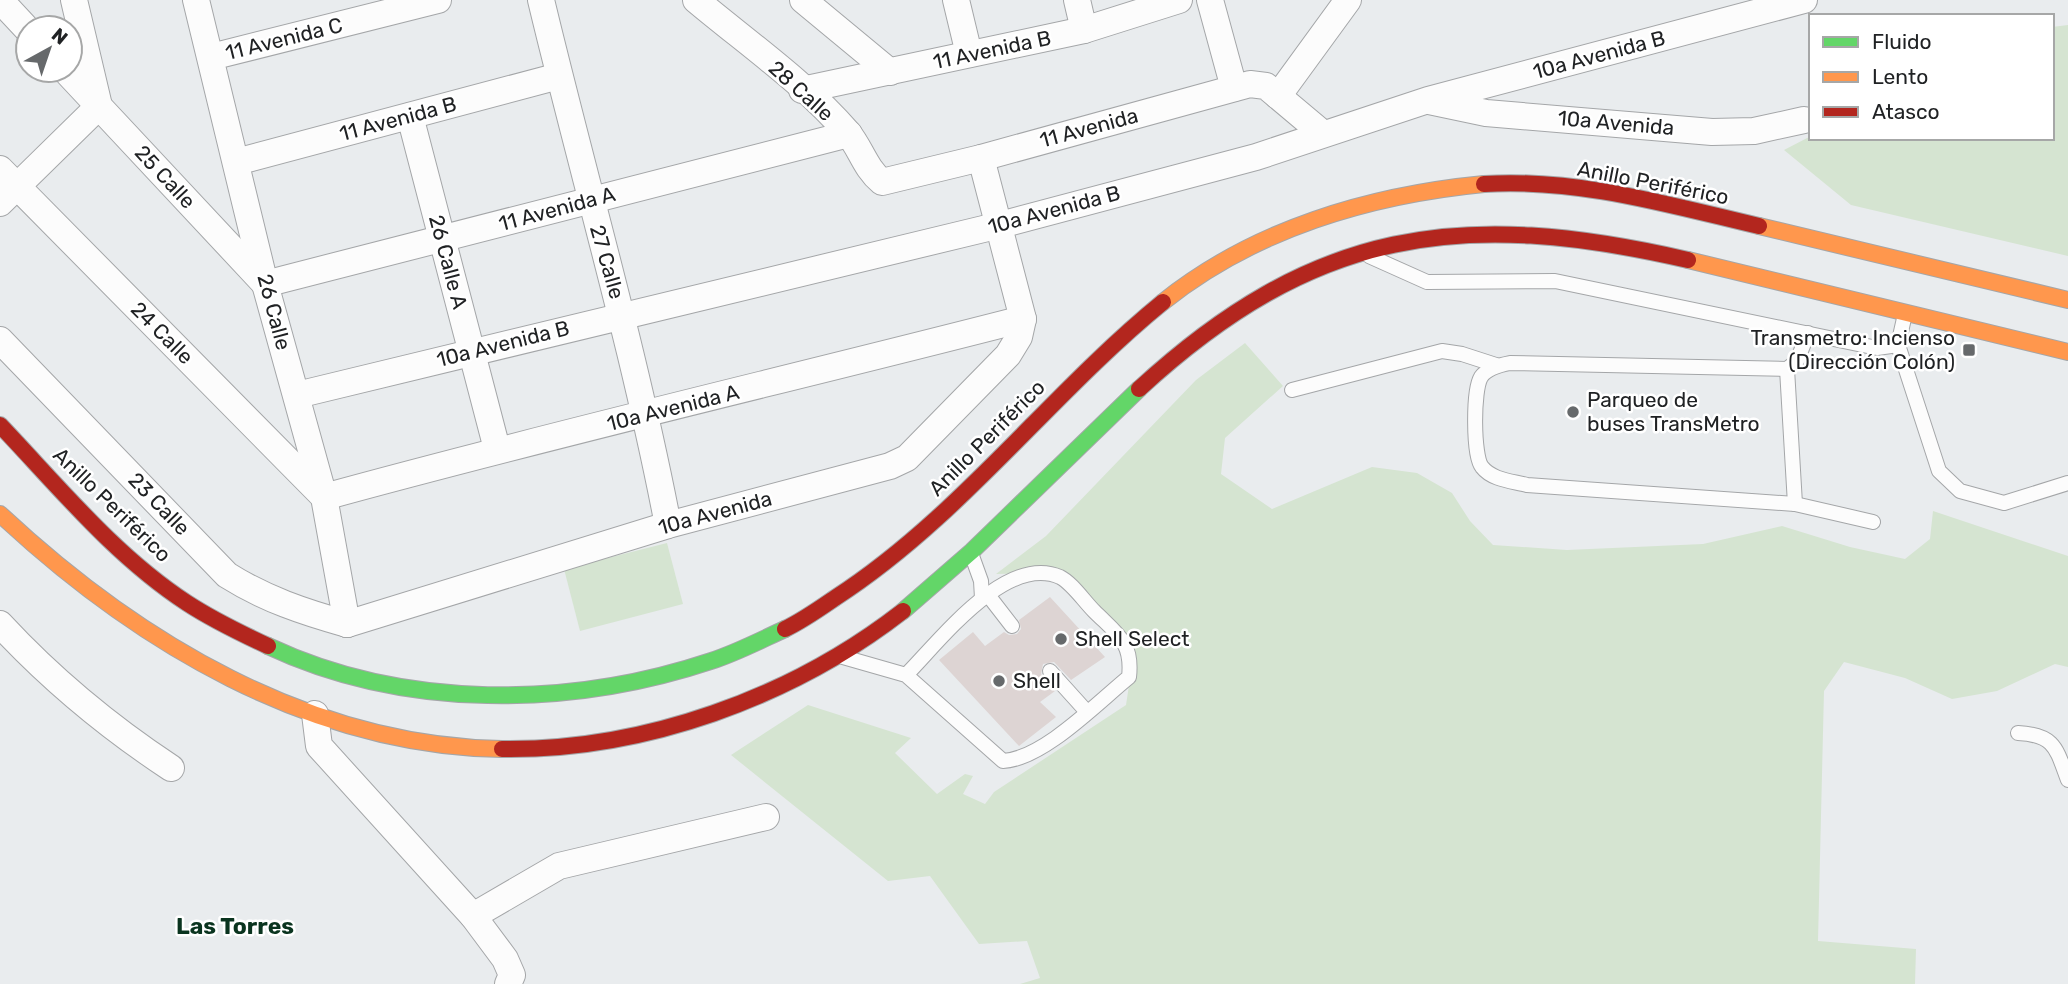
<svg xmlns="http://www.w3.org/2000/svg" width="2068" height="984" font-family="Rubik,sans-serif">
<rect width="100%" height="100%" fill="#e9ecee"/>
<g fill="#d5e4d1">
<path d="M2068,25V256L1851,205L1784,150L1811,136V138H2052V27Z"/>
<path d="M1245,343L1283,386L1225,438L1221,474L1272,509L1372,467L1417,473L1452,493L1470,521L1493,545L1567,550L1703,544L1782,526L1850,547L1905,559L1930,539L1933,511L2068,556V667L2055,664L1997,691L1952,699L1905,678L1844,662L1824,691L1818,941L1916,949L1915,984H1020L1040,978L1027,941L979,944L930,876L888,881L731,755L808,705L911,738L895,753L937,794L965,774L973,776L963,794L985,804L994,792L1126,705L1133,659L1048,573L996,574L1046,536L1196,380Z"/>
<path d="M667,543L683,604L580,631L564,569Z"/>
</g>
<path fill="#ddd4d3" d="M1050,597L1105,657L1071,680L1054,662L1043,664L1041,674L1055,691L1040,702L1056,717L1019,746L939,660L973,632L985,646L1004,632L1009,635L1017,634L1021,629L1019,620Z"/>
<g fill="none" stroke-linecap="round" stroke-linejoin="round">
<g stroke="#a4a6a8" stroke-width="16">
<g id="lane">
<path d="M1369,256L1427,282L1555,281L1877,348L1898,345"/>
<path d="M1905,314L1898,345L1939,471L1960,491L2004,503L2068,483"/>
<path d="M1808,333L1797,361L1787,369L1510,363C1500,365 1487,368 1481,377C1473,390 1473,456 1482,467C1492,480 1512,481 1527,485L1795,504L1873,522"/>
<path d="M1787,369L1795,504"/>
<path d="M1292,390L1442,351L1462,354L1496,365"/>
<path d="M972,556L981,581L982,598"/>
<path d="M988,595L1012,626"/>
<path d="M843,657L906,675L1003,761C1043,759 1097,703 1129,677C1133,642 1117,634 1094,611C1084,601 1072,583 1060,577C1006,553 939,642 906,675"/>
<path d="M1050,671L1087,712"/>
<path d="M2018,733C2055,735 2056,748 2068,780"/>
</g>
</g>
<g stroke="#a4a6a8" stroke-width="28">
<g id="street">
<path d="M0,0L28,30"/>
<path d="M196,0L265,284L324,497L347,624"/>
<path d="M541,0C583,175 634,348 668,525"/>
<path d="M696,0C746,42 805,83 848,133C861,149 865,168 882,182L981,158L1250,84L1266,86L1322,133"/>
<path d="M803,0L890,72"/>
<path d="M956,0L969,54"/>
<path d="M1077,0L1084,30"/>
<path d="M1210,0L1234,88"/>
<path d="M211,57L438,0"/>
<path d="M65,70L265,284L849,134"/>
<path d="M802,90L1084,30L1179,0"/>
<path d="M1278,96L1348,0"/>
<path d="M1429,101L1486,113L1712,132L1754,131L1804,120"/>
<path d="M410,116L497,449"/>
<path d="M236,162L559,76"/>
<path d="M0,169L324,497C556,433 790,379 1023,319"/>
<path d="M0,203L99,106L74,0"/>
<path d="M0,340L227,575C265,599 304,612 347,624"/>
<path d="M297,395L1000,225L1256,157L1428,100L1804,0"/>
<path d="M0,624C50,678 109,727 171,768"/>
<path d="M347,624L668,525L890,466L907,458L1008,355L1019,337L1023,319L981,158"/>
<path d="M315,714L319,746L473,916L505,959L512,975L508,984"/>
<path d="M473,916L559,866L766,817"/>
</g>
</g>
<g stroke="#a4a6a8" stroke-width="18">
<g id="fast">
<path d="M903,611L972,551L1139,389"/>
<path d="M268,646C404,710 570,708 711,661C736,653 761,640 785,629"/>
</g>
</g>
<g stroke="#a4a6a8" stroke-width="18">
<g id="slow">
<path d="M1759,226L2068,300"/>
<path d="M1688,260L2068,352"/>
<path d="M1163,302C1254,229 1370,195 1484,184"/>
<path d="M0,514C137,642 310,746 502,749"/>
</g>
</g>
<g stroke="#a4a6a8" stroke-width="18">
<g id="jam">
<path d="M1484,184C1578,178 1669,205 1759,226"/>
<path d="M1139,389C1314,228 1461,208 1688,260"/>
<path d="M0,425C59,487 115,556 187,603C213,620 240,633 268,646"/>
<path d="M785,629C802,621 819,609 835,598C959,518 1049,395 1163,302"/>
<path d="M502,749C643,751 791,698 903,611"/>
</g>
</g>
<use href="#lane" stroke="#fcfcfc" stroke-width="14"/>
<use href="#street" stroke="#fcfcfc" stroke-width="26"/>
<use href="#fast" stroke="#63d668" stroke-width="16"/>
<use href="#slow" stroke="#ff974d" stroke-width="16"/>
<use href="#jam" stroke="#b3261e" stroke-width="16"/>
</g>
<g fill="#66696b" stroke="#fff" stroke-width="2.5">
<rect x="1962" y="343" width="14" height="14" rx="3.5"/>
<circle cx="1573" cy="412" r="7"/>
<circle cx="1061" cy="639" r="7"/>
<circle cx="999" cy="681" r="7"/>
</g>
<g text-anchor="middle" stroke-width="5" stroke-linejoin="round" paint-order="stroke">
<g font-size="21" fill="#202224" stroke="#fff">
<text transform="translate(284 39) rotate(-14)" y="7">11 Avenida C</text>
<text transform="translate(992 50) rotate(-12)" y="7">11 Avenida B</text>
<text transform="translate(1599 55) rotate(-15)" y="7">10a Avenida B</text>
<text transform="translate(801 91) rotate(42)" y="7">28 Calle</text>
<text transform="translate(398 119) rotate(-15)" y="7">11 Avenida B</text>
<text transform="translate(1616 123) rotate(5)" y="7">10a Avenida</text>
<text transform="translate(1089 128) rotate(-15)" y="7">11 Avenida</text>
<text transform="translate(165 177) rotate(47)" y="7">25 Calle</text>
<text transform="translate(1653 183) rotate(11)" y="7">Anillo Periférico</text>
<text transform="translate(557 209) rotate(-15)" y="7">11 Avenida A</text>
<text transform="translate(1054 210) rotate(-15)" y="7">10a Avenida B</text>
<text transform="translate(448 262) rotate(75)" y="7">26 Calle A</text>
<text transform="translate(607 262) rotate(74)" y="7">27 Calle</text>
<text transform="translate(274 312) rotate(75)" y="7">26 Calle</text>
<text transform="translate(162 333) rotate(45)" y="7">24 Calle</text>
<text transform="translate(503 344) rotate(-14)" y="7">10a Avenida B</text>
<text transform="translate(673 408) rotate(-14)" y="7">10a Avenida A</text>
<text transform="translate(987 438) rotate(-45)" y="7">Anillo Periférico</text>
<text transform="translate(159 504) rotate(46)" y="7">23 Calle</text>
<text transform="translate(112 505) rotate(44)" y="7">Anillo Periférico</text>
<text transform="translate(715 513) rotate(-15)" y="7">10a Avenida</text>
</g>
<g font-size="21" fill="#202224" stroke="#fff" text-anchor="start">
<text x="1955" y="345" text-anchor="end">Transmetro: Incienso<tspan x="1955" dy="24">(Dirección Colón)</tspan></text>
<text x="1587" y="407">Parqueo de<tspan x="1587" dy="24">buses TransMetro</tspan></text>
<text x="1075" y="646">Shell Select</text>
<text x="1013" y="688">Shell</text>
</g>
<g font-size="23" font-weight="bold" fill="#0a341f" stroke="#fff">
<text x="235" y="934">Las Torres</text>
</g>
</g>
<rect x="1809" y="14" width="245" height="126" fill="#ffffff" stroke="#a6a7a7" stroke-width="2"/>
<rect x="1823" y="37" width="35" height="10" fill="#63d668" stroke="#a6a7a7" stroke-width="2"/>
<text x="1872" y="49" font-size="21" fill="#202224">Fluido</text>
<rect x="1823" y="72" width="35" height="10" fill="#ff974d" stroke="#a6a7a7" stroke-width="2"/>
<text x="1872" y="84" font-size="21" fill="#202224">Lento</text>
<rect x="1823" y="107" width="35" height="10" fill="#b3261e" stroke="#a6a7a7" stroke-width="2"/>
<text x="1872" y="119" font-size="21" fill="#202224">Atasco</text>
<g transform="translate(49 49) rotate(40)"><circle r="33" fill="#ffffff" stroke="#a6a7a7" stroke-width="2"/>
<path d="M0-5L12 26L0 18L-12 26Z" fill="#66696b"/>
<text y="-10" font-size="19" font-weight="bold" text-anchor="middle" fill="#202224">N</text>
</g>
</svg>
